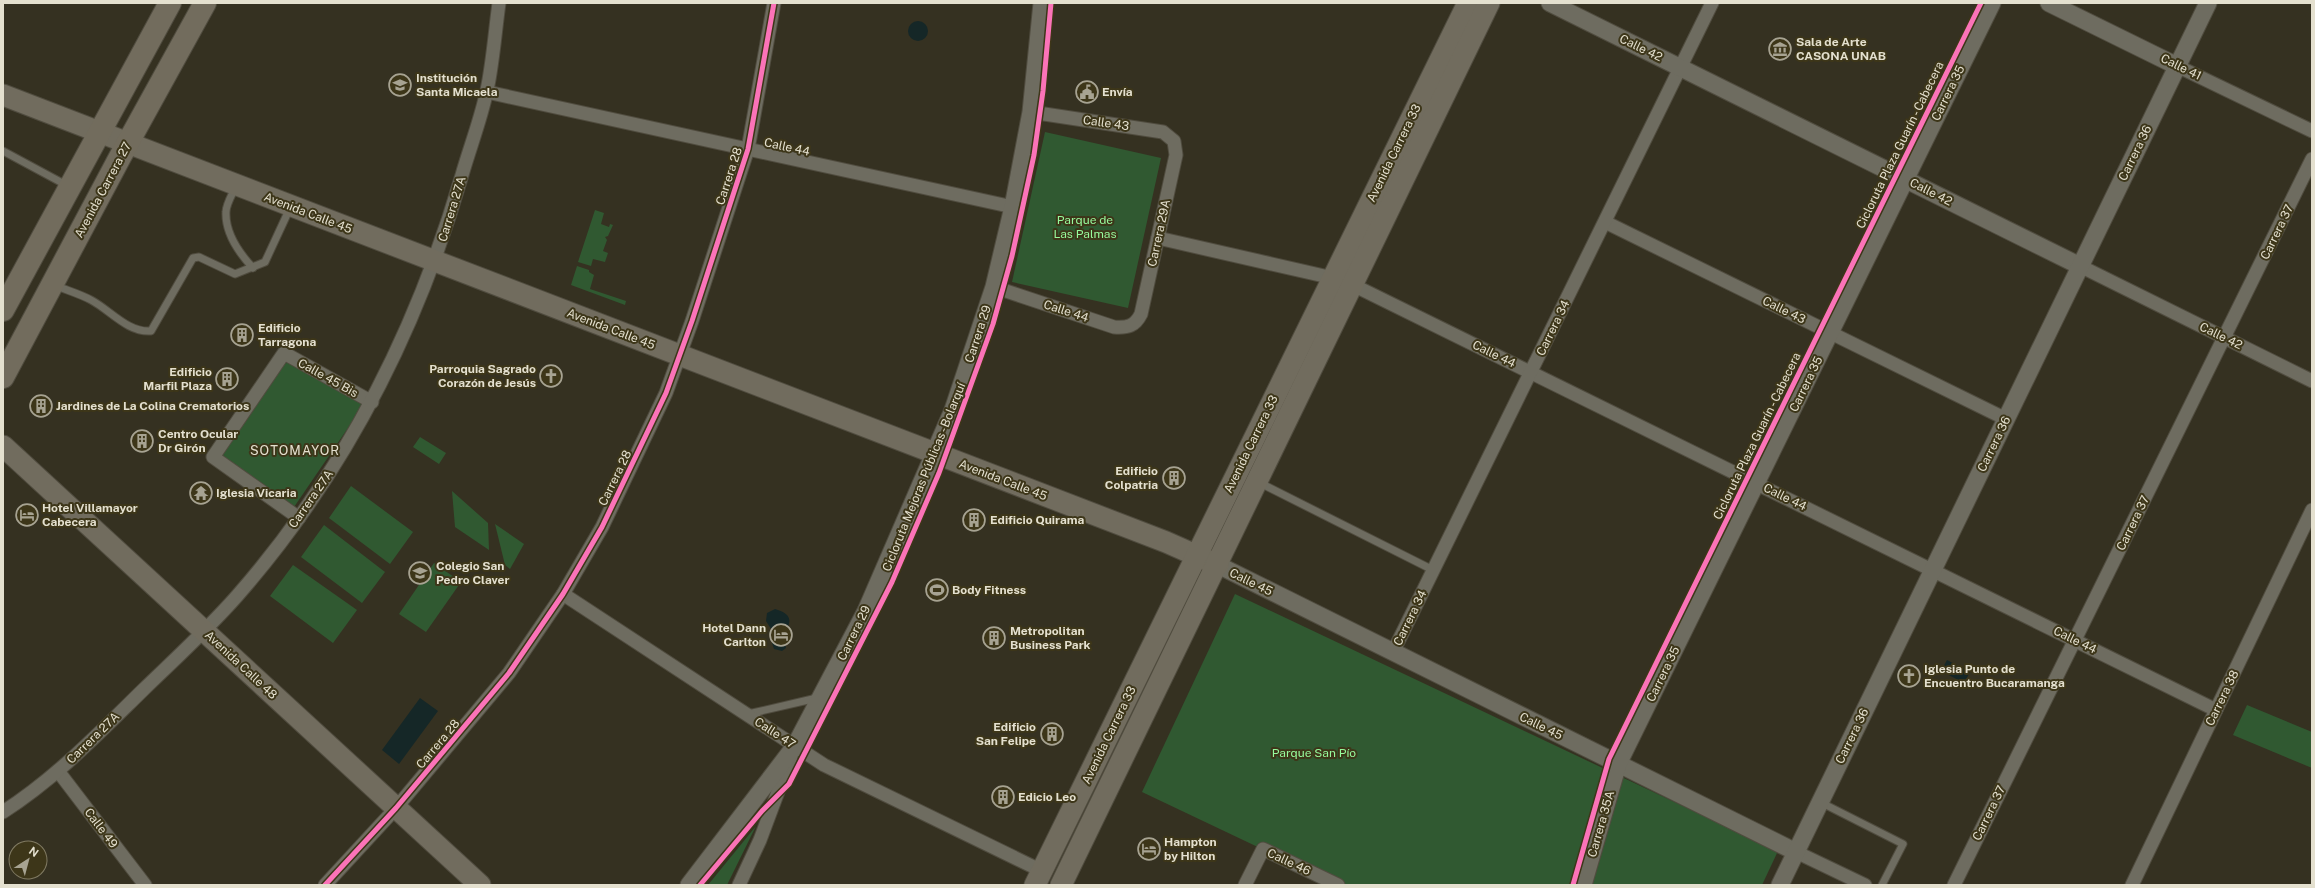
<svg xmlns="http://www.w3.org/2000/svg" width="2315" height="888" font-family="'Public Sans',sans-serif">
<rect width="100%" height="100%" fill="#353121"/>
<g fill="#305931">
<path d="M1045,132L1161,158L1128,308L1012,282Z"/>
<path d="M595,210L604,213L601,224L609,227L610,224L613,225L608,236L605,237L607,240L603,251L608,253L605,262L593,259L591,266L578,262Z"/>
<path d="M577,266L589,270V272L594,275L590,289L626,301L625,305L571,285Z"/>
<path d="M287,358L365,403L292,510L218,456Z"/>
<path d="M420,437L446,453L439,464L413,447Z"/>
<path d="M351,486L413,532L390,564L329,518Z"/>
<path d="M452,491L488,523L489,550L455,527Z"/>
<path d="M495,524L524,544L510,569L505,565Z"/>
<path d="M324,525L385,572L362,603L301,557Z"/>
<path d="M434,563L461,582L426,632L399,614Z"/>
<path d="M293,565L357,610L333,643L270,596Z"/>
<path d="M1235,594L1778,851L1762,885H1338L1142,792Z"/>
<path d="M2247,705L2312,732V768L2233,735Z"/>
<path d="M756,826L727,885H708Z"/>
</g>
<g fill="#152727">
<circle cx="918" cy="31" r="10"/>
<path d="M775,609C792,614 793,621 783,635L786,648L782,651L774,649L772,643L773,632L766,621L767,613Z"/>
<path d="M1947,660L1970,672L1964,683L1941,671Z"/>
<path d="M420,698L438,711L399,764L382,750Z"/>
</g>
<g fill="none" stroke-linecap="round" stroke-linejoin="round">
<g stroke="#504c3f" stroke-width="9">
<g id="service">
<path d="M3,151L68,186"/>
<path d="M236,186C233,193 226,204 226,212C225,234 239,253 253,268"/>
<path d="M54,285C66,290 80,294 91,300C110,310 128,333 151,331L193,258L199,257L235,274L265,262L290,208"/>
<path d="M1258,482L1433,570"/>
<path d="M748,714L817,698"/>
<path d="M1820,802L1903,844L1882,885"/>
</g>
</g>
<g stroke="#504c3f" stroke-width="15">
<g id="minor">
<path d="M2177,66L2312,131"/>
<path d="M487,92L1013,207"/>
<path d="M1605,222L2006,419"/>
<path d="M1158,238L1333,278"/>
<path d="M2080,266L2312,381"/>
<path d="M1353,285L2216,710"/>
<path d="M994,287L1114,327C1128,328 1135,326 1141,314L1176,155L1174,141L1163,132L1031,112"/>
<path d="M299,518L213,457L284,353L372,402"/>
<path d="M563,594L824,765L1042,871"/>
<path d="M1393,652L1712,3"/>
<path d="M58,771L145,885"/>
<path d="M3,812C56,778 99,733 143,690C175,659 208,629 237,596C344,474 417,330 462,175C470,147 481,119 487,90C493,62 495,32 499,3"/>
<path d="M1796,852L1865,885"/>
<path d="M325,885L396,808L509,673L563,594L602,527L666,393L692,321L748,149L774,3"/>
<path d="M739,885L760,840L791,757"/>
<path d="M1245,885L1263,849L1338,885"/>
<path d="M1954,885L2312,159"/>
<path d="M2132,885L2312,510"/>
</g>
</g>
<g stroke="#504c3f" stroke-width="19">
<g id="tertiary">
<path d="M1550,3L2080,266"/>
<path d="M2049,3L2177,66"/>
<path d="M1218,565L1796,852"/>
<path d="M689,885L795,746L866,611L953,410L994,287L1013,207L1031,112L1042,3"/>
<path d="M1583,885L1618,764L1992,3"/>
<path d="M1780,885L2208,3"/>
</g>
</g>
<g stroke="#504c3f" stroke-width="23">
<g id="primary">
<path d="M3,95L1166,542L1218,565"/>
<path d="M3,446L480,885"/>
<path d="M1035,885L1468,3"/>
<path d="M1061,885L1489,3"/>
</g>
</g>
<g stroke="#504c3f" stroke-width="24">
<g id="trunk">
<path d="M3,310L170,3"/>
<path d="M3,377L120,157L205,3"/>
</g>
</g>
<use href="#service" stroke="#6e6c60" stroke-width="7"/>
<use href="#minor" stroke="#6e6c60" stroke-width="13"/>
<use href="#tertiary" stroke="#6e6c60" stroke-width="17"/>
<use href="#primary" stroke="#716c5e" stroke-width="21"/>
<use href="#trunk" stroke="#726c5d" stroke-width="22"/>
<g stroke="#3d3619" stroke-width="8">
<g id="cycleway">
<path d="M325,885L396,808L509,673L563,594L602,527L666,393L692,321L748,149L774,3"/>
<path d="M700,885L762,811L789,784L892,582L939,473L993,324L1012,256L1034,155L1043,91L1051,3"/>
<path d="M1573,885L1609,759L1981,3"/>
</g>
</g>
<use href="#cycleway" stroke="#fb73b8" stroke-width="5"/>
</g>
<defs>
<g id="museum-ring" transform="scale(1.15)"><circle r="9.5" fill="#3d3619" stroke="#a7a392" stroke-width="1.5"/><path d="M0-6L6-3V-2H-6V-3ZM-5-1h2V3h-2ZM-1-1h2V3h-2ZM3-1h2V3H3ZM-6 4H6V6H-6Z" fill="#a7a392"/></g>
<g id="school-ring" transform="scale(1.15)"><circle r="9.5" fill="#3d3619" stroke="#a7a392" stroke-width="1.5"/><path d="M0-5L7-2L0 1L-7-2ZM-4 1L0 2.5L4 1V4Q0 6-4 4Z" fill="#a7a392"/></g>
<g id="civic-ring" transform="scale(1.15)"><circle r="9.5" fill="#3d3619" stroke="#a7a392" stroke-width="1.5"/><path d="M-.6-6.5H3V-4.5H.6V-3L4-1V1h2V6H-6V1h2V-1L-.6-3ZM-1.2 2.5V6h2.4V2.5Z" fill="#a7a392"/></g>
<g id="building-ring" transform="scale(1.15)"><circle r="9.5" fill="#3d3619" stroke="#a7a392" stroke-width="1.5"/><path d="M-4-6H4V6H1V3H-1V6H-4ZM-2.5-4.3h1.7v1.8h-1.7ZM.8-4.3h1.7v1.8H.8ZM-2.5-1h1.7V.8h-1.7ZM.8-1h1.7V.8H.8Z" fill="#a7a392"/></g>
<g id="church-ring" transform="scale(1.15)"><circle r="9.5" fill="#3d3619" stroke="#a7a392" stroke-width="1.5"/><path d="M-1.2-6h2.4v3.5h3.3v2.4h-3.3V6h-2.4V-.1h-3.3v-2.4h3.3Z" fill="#a7a392"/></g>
<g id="temple-ring" transform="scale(1.15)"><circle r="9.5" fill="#3d3619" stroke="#a7a392" stroke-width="1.5"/><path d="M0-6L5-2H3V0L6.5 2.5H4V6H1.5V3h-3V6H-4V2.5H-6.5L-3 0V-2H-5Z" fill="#a7a392"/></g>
<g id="hotel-ring" transform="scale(1.15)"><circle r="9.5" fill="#3d3619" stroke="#a7a392" stroke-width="1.5"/><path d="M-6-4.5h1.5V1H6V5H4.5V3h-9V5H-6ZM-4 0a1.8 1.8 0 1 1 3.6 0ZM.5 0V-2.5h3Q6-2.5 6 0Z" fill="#a7a392"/></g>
<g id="stadium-ring" transform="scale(1.15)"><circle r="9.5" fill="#3d3619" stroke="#a7a392" stroke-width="1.5"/><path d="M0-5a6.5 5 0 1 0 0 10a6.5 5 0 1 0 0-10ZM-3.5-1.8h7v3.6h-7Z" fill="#a7a392"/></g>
</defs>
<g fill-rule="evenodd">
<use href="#museum-ring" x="1780" y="49"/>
<use href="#school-ring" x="400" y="85"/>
<use href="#civic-ring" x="1087" y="92"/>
<use href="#building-ring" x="242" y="335"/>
<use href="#church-ring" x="551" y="376"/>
<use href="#building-ring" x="227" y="379"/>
<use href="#building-ring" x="41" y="406"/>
<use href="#building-ring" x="142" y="441"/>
<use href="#building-ring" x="1174" y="478"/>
<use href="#temple-ring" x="201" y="493"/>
<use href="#hotel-ring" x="27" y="515"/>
<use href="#building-ring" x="974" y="520"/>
<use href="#school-ring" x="420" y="573"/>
<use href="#stadium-ring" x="937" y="590"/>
<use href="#hotel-ring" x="781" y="635"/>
<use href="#building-ring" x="994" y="638"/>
<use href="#church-ring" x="1909" y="676"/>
<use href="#building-ring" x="1052" y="734"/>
<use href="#building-ring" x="1003" y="797"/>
<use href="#hotel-ring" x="1149" y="849"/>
</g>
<g text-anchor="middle" stroke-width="4" stroke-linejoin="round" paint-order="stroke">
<g font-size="12" font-weight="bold" fill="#e4e0cf" stroke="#3d3619" text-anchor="start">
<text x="1796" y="46">Sala de Arte<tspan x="1796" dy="14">CASONA UNAB</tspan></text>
<text x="416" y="82">Institución<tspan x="416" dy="14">Santa Micaela</tspan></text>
<text x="1102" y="96">Envía</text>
<text x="258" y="332">Edificio<tspan x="258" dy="14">Tarragona</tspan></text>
<text x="536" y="373" text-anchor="end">Parroquia Sagrado<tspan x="536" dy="14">Corazón de Jesús</tspan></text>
<text x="212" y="376" text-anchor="end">Edificio<tspan x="212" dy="14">Marfil Plaza</tspan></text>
<text x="56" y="410">Jardines de La Colina Crematorios</text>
<text x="158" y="438">Centro Ocular<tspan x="158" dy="14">Dr Girón</tspan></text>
<text x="1158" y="475" text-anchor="end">Edificio<tspan x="1158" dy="14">Colpatria</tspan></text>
<text x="216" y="497">Iglesia Vicaria</text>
<text x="42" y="512">Hotel Villamayor<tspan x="42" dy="14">Cabecera</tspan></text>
<text x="990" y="524">Edificio Quirama</text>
<text x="436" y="570">Colegio San<tspan x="436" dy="14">Pedro Claver</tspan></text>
<text x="952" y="594">Body Fitness</text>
<text x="766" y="632" text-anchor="end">Hotel Dann<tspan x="766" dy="14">Carlton</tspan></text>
<text x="1010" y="635">Metropolitan<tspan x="1010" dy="14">Business Park</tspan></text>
<text x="1924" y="673">Iglesia Punto de<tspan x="1924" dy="14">Encuentro Bucaramanga</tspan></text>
<text x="1036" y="731" text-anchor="end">Edificio<tspan x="1036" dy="14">San Felipe</tspan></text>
<text x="1018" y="801">Edicio Leo</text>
<text x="1164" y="846">Hampton<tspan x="1164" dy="14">by Hilton</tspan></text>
</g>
<g font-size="12" fill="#e4e0cf" stroke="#3d3619">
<text transform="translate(1641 48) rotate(26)" y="4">Calle 42</text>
<text transform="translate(2181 67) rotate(26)" y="4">Calle 41</text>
<text transform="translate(1948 93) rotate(-64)" y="4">Carrera 35</text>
<text transform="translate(1106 123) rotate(8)" y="4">Calle 43</text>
<text transform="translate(1900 145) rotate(-64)" y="4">Cicloruta Plaza Guarín - Cabecera</text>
<text transform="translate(787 147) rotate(12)" y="4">Calle 44</text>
<text transform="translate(1394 153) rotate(-64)" y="4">Avenida Carrera 33</text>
<text transform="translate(2135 153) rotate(-64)" y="4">Carrera 36</text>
<text transform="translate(729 176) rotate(-72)" y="4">Carrera 28</text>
<text transform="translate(103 190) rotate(-62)" y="4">Avenida Carrera 27</text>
<text transform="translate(1931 192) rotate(27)" y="4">Calle 42</text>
<text transform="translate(452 209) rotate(-73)" y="4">Carrera 27A</text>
<text transform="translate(308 213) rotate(21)" y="4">Avenida Calle 45</text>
<text transform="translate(2277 232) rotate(-64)" y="4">Carrera 37</text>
<text transform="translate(1159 233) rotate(-78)" y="4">Carrera 29A</text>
<text transform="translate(1784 310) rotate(26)" y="4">Calle 43</text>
<text transform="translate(1066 311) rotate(18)" y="4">Calle 44</text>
<text transform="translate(1553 328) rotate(-64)" y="4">Carrera 34</text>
<text transform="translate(611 329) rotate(21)" y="4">Avenida Calle 45</text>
<text transform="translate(978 334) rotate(-72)" y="4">Carrera 29</text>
<text transform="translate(2221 336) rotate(26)" y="4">Calle 42</text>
<text transform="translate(1494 354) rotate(26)" y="4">Calle 44</text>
<text transform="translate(328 378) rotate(29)" y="4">Calle 45 Bis</text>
<text transform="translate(1806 384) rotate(-64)" y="4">Carrera 35</text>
<text transform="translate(1757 436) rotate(-64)" y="4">Cicloruta Plaza Guarín - Cabecera</text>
<text transform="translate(1251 444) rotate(-64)" y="4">Avenida Carrera 33</text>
<text transform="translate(1994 444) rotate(-64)" y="4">Carrera 36</text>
<text transform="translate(924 477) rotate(-68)" y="4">Cicloruta Mejoras Públicas - Bolarquí</text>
<text transform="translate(615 478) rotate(-64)" y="4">Carrera 28</text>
<text transform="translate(1003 480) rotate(21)" y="4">Avenida Calle 45</text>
<text transform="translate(1785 497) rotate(26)" y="4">Calle 44</text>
<text transform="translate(311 499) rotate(-55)" y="4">Carrera 27A</text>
<text transform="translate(2133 523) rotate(-64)" y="4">Carrera 37</text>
<text transform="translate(1251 582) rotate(26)" y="4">Calle 45</text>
<text transform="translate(1410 618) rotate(-64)" y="4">Carrera 34</text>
<text transform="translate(854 633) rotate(-64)" y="4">Carrera 29</text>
<text transform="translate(2075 640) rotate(26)" y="4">Calle 44</text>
<text transform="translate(241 665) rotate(43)" y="4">Avenida Calle 48</text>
<text transform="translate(1663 674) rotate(-64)" y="4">Carrera 35</text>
<text transform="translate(2222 698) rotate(-64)" y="4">Carrera 38</text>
<text transform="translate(1541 726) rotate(26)" y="4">Calle 45</text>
<text transform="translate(775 733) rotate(33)" y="4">Calle 47</text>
<text transform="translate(1109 735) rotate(-64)" y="4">Avenida Carrera 33</text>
<text transform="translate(1852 736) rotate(-64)" y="4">Carrera 36</text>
<text transform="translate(93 738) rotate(-44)" y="4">Carrera 27A</text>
<text transform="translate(438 744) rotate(-50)" y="4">Carrera 28</text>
<text transform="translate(1989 813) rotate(-64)" y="4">Carrera 37</text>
<text transform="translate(1601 824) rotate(-74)" y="4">Carrera 35A</text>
<text transform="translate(101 828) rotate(53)" y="4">Calle 49</text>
<text transform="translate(1289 862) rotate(25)" y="4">Calle 46</text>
</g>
<g font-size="12" fill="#96fa9c" stroke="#3d3619">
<text x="1085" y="224">Parque de<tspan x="1085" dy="14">Las Palmas</tspan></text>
<text x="1314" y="757">Parque San Pío</text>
</g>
<g font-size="13" letter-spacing="1" fill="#e4e0cf" stroke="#3d3619">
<text x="295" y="455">SOTOMAYOR</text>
</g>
</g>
<rect width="2315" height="888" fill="none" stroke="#e4e0cf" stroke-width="8"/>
<g transform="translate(28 860) rotate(36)"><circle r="19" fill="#3d3619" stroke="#807a62"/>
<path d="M0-3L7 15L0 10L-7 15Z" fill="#a7a392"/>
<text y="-6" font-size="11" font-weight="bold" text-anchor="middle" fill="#e4e0cf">N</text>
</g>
</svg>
